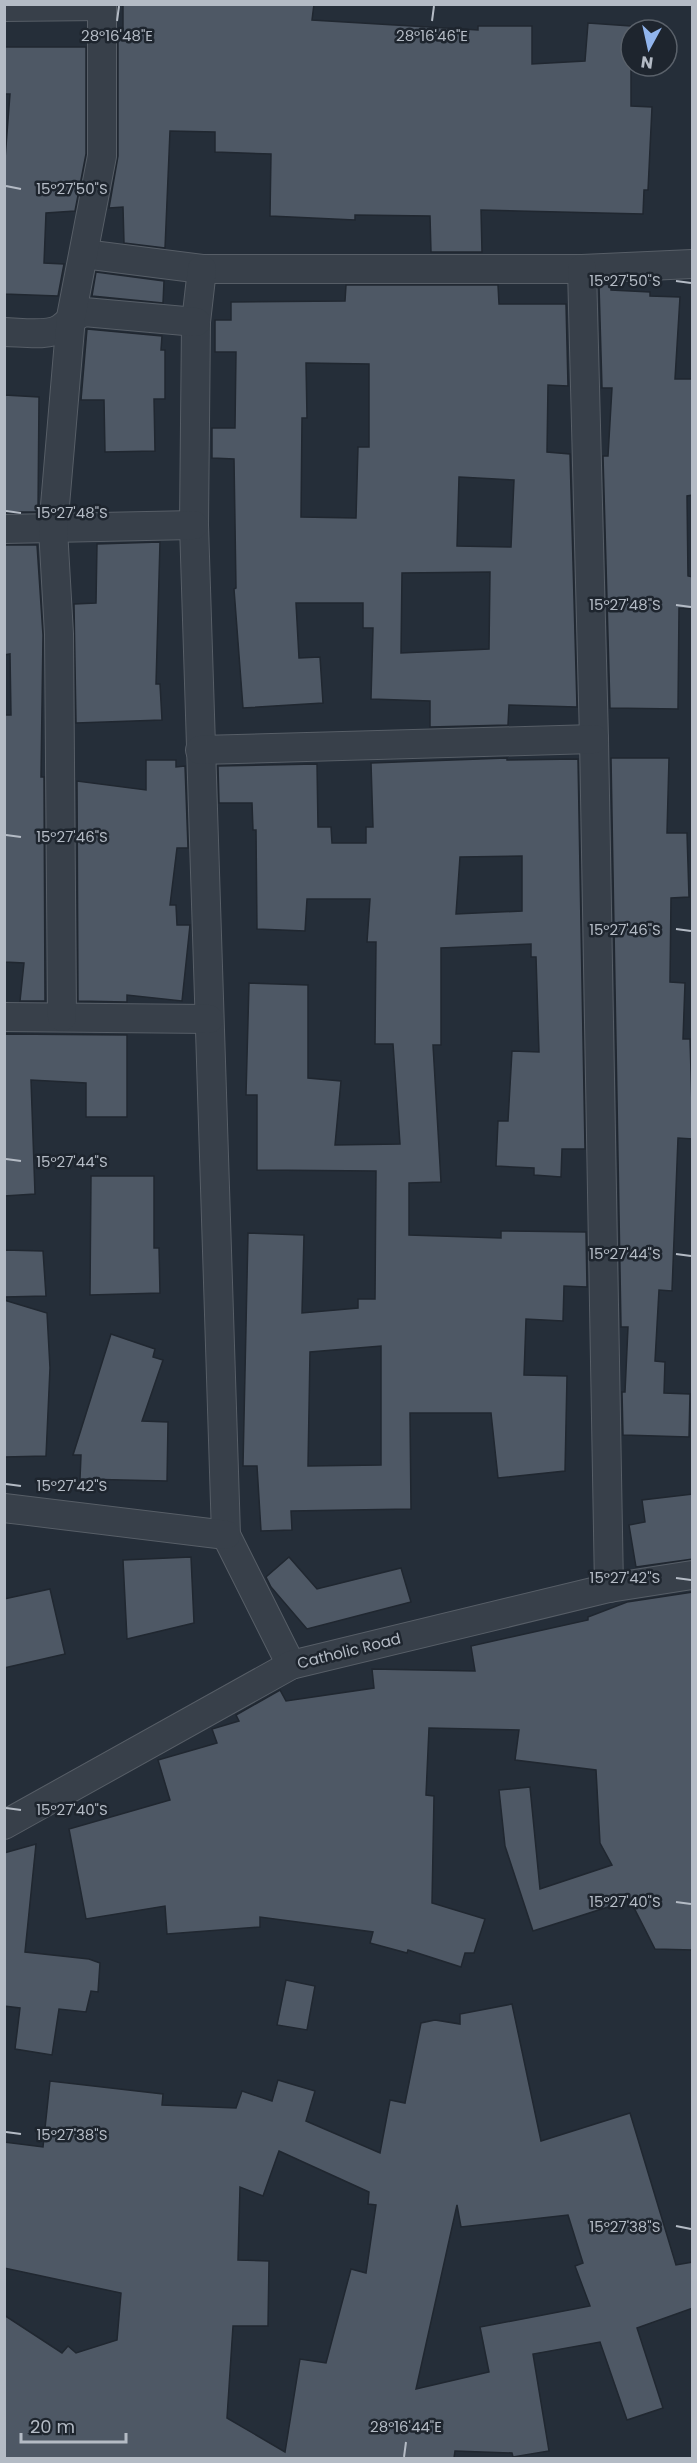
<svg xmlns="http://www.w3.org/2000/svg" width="697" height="2463" font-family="Poppins,sans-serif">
<rect width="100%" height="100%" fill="#252e39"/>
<g fill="#4e5865" stroke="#202730" stroke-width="1.5" fill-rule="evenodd">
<path d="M123,4H314L312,20L478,30V26H532V64L585,61L588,23L631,26V106L652,107L648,190H644L643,214L481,210L482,252H431L430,216L355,215V220L270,216L271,154L215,152V132L170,131L165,248L124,243L123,207L109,208L118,156V35H123Z"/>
<path d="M4,47H86V154L75,211L46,213L44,263L64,264L58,296L4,294V172L10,94H5Z"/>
<path d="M96,272L164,281L163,303L92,296Z"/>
<path d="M611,284V290L650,292V296L680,297L675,379H693V495L687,496L688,576L693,577V609L679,608L678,709L610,708L603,456H608L612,388H602L599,285Z"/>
<path d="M346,285H498L499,304H566L568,386L548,385L547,452L570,454L577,707L509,705L508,725L430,727V701L371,699L373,628H363V603H296L299,658L320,657L323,703L243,708L234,589L236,588L234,459L212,458V428H235L236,352H215V320H231V302L345,301ZM306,363L369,364V447H358L356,518L301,517L302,418H307ZM459,477L514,480L511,547L457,546ZM490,572L489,649L401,653L402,573Z"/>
<path d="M87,329L162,336L161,350H165V399H154L155,451L105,452L104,400H81Z"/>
<path d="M4,395L39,397L38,512H4Z"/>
<path d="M160,542L156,684H160L162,720L76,723L74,604L96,603L97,544Z"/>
<path d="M4,545H37L43,635L41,777H44L45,1001H20L24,963L4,962V715H11L10,654L4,655Z"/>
<path d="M507,758V760L578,759L585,1149H562L561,1177L534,1175V1168L496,1166L498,1121H508L512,1051L539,1052L536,957H531V944L441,948V1045H433L441,1182L409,1183V1235L501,1238V1231L586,1232L587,1287L564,1286L563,1321L526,1319L524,1375L567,1376L565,1471L498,1478L491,1413H410L411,1509L291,1511L292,1530L261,1531L257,1466H243L248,1233L304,1235L302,1313L358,1308V1299H375L376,1171L257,1170V1095H246L249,983L308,985V1078L341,1081L335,1145L400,1144L393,1044H375L376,942H367L370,899H307L305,931L257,929L256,830H253L252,803H219L218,766L317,764L318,827H331L332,843H366V827H373L371,763ZM522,856V911L456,914L460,857ZM381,1346V1465L308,1466L310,1352Z"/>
<path d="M611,758H669L667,833H687L689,897L671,898L670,982L685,983L683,1039H690L693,1139L678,1138L672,1291L659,1290L655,1361L665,1362L664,1393L690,1394L689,1437L623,1435L622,1392H625L628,1327H621Z"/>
<path d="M146,760H176V767L185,766L188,848H177L170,905H176L177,925H190L182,1001L127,995V1002L78,1001L77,781L146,790Z"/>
<path d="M4,1034L127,1035V1117H86V1083L31,1080L35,1194L4,1196Z"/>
<path d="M91,1176H154V1248H159L160,1293L90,1295Z"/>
<path d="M4,1250L43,1251L46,1296L4,1297Z"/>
<path d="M4,1300L47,1313L50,1368L46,1456L4,1457Z"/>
<path d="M111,1334L155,1349L153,1357L163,1360L142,1421L168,1422L167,1481L80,1479L81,1455H73Z"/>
<path d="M693,1494V1559L636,1567L629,1525L645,1522L642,1500Z"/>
<path d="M191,1557L194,1623L127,1639L123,1560Z"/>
<path d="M289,1557L317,1589L401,1568L411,1602L307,1629L271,1587L266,1577Z"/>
<path d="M50,1589L65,1654L4,1668V1599Z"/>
<path d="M693,1592V1950L655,1949L630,1900L533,1931L505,1846L499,1790L530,1787L540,1889L612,1865L600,1843L596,1770L515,1760L519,1730L429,1728L426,1795L434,1796L432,1903L485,1919L474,1953H465L461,1967L408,1950L407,1953L370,1943L373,1932L260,1917V1927L167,1934L165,1906L86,1919L69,1829L170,1800L158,1760L217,1743L212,1729L239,1721L236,1715L280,1690L286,1701L374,1688L372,1669L475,1671L471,1646L588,1620V1617L627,1602Z"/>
<path d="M36,1844L25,1952L89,1959L100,1963L98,1992L91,1991L86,2012L59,2009L52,2055L15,2049L20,2008L4,2006V1853Z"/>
<path d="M286,1980L315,1986L307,2030L277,2025Z"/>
<path d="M512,2004L541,2141L630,2113L676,2265L693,2262V2308L637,2328L663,2408L627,2420L600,2342L533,2354L549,2451L513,2457L512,2453L455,2451L454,2458H4V2315L62,2353L68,2346L76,2353L117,2340L121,2293L4,2268V2142L43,2147L50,2081L163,2094L162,2105L236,2108L242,2091L272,2101L278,2080L315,2091L306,2121L380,2153L390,2100L405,2103L421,2023L435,2020L460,2024V2014ZM279,2151L369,2192L368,2204L376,2205L366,2273L351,2269L326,2363L300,2359L285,2452L227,2418L233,2326H268L269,2261L238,2260L240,2187L263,2196ZM457,2205L461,2227L568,2215L583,2263L575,2266L590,2306L480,2327L489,2372L416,2389Z"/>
</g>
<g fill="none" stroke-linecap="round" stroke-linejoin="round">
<g stroke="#575e67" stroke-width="30">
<g id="minor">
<path d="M4,7L102,6"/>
<path d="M84,254L202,269H582L692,264"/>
<path d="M202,269L196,322L194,525L226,1535L291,1665"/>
<path d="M582,269L594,739L609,1588"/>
<path d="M4,332C20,332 48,337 61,328C71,321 72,317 84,312L196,322"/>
<path d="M4,529L194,525"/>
<path d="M200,750L594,739"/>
<path d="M4,1017L209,1019"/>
<path d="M62,1017L59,634L53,529L71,317L102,156V4"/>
<path d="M4,1508L226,1535"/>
<path d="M4,1825L291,1665L609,1588L692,1575"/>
</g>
</g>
<use href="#minor" stroke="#38404a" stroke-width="28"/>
</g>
<path fill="none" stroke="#b4bbc5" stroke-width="2" d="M117,21L119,6M432,21L434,6M6,186L21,189M676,281L691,283M6,511L21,513M676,605L691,607M6,835L21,837M676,929L691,931M6,1159L21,1161M676,1254L691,1256M6,1484L21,1486M676,1578L691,1580M6,1808L21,1810M676,1902L691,1904M6,2132L21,2134M676,2226L691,2229M404,2457L406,2442"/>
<g text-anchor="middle" stroke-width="5" stroke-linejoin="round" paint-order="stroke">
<g font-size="15" fill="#b4bbc5" stroke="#1e252e">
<text transform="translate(349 1651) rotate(-14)" y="5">Catholic Road</text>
</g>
</g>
<g font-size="15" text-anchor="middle" fill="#b4bbc5" stroke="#1e252e" stroke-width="5" stroke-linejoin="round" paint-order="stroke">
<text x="117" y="41">28°16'48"E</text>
<text x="432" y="41">28°16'46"E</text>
<text x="72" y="194">15°27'50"S</text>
<text x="625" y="286">15°27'50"S</text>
<text x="72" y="518">15°27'48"S</text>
<text x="625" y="610">15°27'48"S</text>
<text x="72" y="842">15°27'46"S</text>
<text x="625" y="935">15°27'46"S</text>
<text x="72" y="1167">15°27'44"S</text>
<text x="625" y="1259">15°27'44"S</text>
<text x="72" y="1491">15°27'42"S</text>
<text x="625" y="1583">15°27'42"S</text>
<text x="72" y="1815">15°27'40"S</text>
<text x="625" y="1907">15°27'40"S</text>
<text x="72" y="2140">15°27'38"S</text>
<text x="625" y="2232">15°27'38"S</text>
<text x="406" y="2432">28°16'44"E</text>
</g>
<rect width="697" height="2463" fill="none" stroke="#b4bbc5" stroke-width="12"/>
<g transform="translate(649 48) rotate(188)"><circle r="28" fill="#1e252e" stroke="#5a616a" stroke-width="1.5"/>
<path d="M0-4.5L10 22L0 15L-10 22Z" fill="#91b5ed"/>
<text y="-9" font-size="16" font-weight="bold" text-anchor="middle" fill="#b4bbc5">N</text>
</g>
<path d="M21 2433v9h105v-9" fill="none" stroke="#b4bbc5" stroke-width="3"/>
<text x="30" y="2433" font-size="18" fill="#b4bbc5" stroke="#1e252e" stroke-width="4.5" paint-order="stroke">20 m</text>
</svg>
